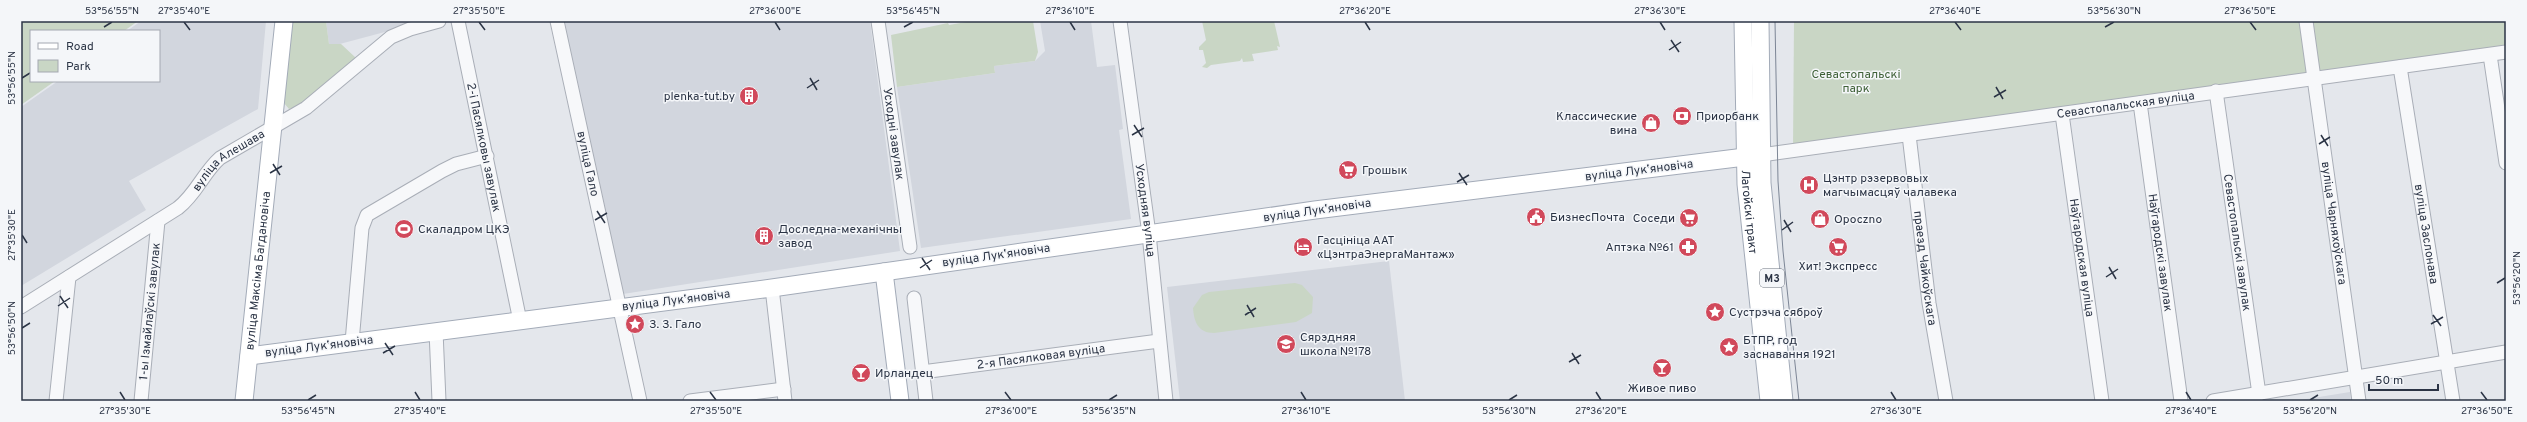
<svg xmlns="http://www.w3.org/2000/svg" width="2527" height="422" font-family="Overpass,sans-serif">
<rect width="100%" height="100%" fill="#e4e7ec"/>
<g fill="#d2d6de">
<path d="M141,21H266L258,109L129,181L146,210L21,286V107L58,81H159V31H127Z"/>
<path d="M326,21H426L336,45L329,44Z"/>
<path d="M563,21H870L900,251L623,294Z"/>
<path d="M1040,21H1091L1097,67L1115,65L1123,129L1119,130L1131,219L921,248L897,87L995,73L994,66L1035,61L1045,51Z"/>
<path d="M1389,261L1405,401H1180L1167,287Z"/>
<path d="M2350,392L2351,401H2294Z"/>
</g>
<g fill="#c9d6c5">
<path d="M21,21H138L124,31H31V81H55L21,105Z"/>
<path d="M292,21H326L329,44H341L356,58L307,100L298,106L289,109L284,103Z"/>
<path d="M972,21H1033L1038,52L1035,61L994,66L995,73L897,87L891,35L948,23L949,25Z"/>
<path d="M1202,21H1274L1280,47L1277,46L1278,50L1252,54L1254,61L1243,62L1242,58L1240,61L1211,65L1207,68L1202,67L1206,63L1203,50H1199V47L1206,40Z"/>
<path d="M1794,21H2506V49L1793,148Z"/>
<path d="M1295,283L1302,285L1313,297L1312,313L1296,322L1214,333C1198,333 1194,322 1193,308L1202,295L1209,292Z"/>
</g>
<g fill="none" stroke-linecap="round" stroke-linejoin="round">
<g stroke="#a9aeb7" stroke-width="15">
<g id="minor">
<path id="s1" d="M458,21L520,321"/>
<path id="s2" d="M557,21L640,401"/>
<path id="s3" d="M878,21L910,247"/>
<path id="s4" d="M1120,21L1149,234L1166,401"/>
<path id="s5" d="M2306,21L2359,401"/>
<path d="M2490,55L2506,163"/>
<path id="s6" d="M2400,67L2453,401"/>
<path id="s7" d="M2216,91L2259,394"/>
<path id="s8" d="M2140,103L2181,401"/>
<path id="s9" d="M2062,114L2102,401"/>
<path id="s10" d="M1909,135L1929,303L1946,401"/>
<path id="s11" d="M1761,155L2506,52"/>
<path d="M772,288L785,401"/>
<path d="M914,298L926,401"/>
<path id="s12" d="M21,307L178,208C197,193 203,173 220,158L306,108L391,37L410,29L439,21"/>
<path d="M436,331L439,401"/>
<path d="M352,342L362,228L367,215L442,171L456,164L487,156"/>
<path id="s13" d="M922,372L1159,341"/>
<path d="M56,401L69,277"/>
<path id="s14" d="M141,401L158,221"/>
<path d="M690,401L784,389"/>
<path d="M2213,401L2506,352"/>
</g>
</g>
<g stroke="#a3abb8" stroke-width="19">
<g id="major">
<path id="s15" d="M1743,21L1746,184L1769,401"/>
<path d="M1760,21L1762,183L1784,401"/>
<path d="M884,272L900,401"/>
<path d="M249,356L772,288L1315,210L1761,155"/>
<path id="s16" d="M244,401L284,21"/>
</g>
</g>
<use href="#minor" stroke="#f7f8fa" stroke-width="13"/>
<use href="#major" stroke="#fff" stroke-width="17"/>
<path stroke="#7d8696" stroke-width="1" d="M1775,21L1778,181L1783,251L1799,401"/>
</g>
<path fill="none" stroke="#2b3445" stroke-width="1.5" d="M184,22L190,30M479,22L485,30M775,22L780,30M1070,22L1075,30M1365,22L1370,30M1660,22L1665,30M1955,22L1961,30M2250,22L2256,30M104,27L112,22M904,27L913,22M2105,27L2114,22M1671,40L1679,52M1669,50L1681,42M22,78L30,73M810,78L817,90M1996,87L2003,99M807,88L819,80M1994,97L2006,90M1134,125L1142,137M1132,135L1144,128M2321,135L2328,146M2319,144L2330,137M273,164L280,175M270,173L282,166M1459,173L1467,185M1457,182L1469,175M597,211L605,223M595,220L607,213M1784,220L1791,232M1782,230L1793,222M22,235L27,243M922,258L930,270M2109,267L2116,279M920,268L932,260M2106,277L2118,269M2497,283L2505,278M60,296L68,308M1247,305L1254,317M58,306L70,298M1245,315L1256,308M2433,315L2441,326M2431,324L2443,317M22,328L30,323M385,343L393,355M383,353L395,346M1572,353L1579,364M1569,362L1581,355M120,392L125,400M415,392L420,400M710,392L716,400M1005,392L1011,400M1301,392L1306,400M1596,392L1601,400M1891,392L1896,400M2186,392L2191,400M2481,392L2487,400M308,400L316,395M1109,400L1117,395M1509,400L1517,395M2310,400L2318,395"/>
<defs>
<g id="building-disc" transform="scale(1)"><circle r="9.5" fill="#d1495b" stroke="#f4f6f9"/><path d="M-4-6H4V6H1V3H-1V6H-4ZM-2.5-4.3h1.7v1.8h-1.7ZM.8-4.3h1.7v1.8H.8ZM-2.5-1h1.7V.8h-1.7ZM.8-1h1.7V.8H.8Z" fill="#fff"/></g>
<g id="bank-disc" transform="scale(1)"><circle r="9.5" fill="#d1495b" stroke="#f4f6f9"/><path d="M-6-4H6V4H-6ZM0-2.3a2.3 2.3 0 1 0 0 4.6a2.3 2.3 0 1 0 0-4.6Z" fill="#fff"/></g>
<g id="shop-disc" transform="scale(1)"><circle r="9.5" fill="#d1495b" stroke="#f4f6f9"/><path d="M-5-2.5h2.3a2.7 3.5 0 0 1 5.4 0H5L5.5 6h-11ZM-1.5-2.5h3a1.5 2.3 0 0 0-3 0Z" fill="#fff"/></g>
<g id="supermarket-disc" transform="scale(1)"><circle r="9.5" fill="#d1495b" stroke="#f4f6f9"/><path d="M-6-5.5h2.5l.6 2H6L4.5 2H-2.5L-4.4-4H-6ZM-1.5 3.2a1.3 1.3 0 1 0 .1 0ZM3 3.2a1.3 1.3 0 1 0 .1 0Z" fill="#fff"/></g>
<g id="hospital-disc" transform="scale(1)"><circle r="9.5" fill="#d1495b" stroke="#f4f6f9"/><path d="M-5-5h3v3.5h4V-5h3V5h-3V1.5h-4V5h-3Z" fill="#fff"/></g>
<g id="civic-disc" transform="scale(1)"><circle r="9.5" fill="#d1495b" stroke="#f4f6f9"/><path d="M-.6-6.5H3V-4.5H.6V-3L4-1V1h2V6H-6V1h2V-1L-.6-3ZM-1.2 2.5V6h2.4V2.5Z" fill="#fff"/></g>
<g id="stadium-disc" transform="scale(1)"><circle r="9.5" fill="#d1495b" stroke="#f4f6f9"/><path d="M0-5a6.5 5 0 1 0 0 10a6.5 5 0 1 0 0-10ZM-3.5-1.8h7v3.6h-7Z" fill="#fff"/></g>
<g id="hotel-disc" transform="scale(1)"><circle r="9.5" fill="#d1495b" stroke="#f4f6f9"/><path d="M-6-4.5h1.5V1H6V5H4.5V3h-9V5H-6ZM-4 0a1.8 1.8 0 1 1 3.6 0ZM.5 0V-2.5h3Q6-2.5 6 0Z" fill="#fff"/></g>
<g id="pharmacy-disc" transform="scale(1)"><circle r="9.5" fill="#d1495b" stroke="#f4f6f9"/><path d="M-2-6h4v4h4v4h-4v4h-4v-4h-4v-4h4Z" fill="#fff"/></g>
<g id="sight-disc" transform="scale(1)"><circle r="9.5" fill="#d1495b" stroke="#f4f6f9"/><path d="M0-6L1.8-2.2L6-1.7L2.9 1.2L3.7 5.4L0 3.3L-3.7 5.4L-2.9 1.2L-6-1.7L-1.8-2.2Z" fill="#fff"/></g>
<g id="school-disc" transform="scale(1)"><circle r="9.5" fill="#d1495b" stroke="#f4f6f9"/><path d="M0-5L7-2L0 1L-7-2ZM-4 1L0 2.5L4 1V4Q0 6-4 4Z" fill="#fff"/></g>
<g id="bar-disc" transform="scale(1)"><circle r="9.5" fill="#d1495b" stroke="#f4f6f9"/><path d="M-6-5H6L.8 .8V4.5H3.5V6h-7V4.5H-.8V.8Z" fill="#fff"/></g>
</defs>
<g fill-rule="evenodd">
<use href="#building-disc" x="749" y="96"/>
<use href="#bank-disc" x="1682" y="116"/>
<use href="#shop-disc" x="1651" y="123"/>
<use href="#supermarket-disc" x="1348" y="170"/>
<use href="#hospital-disc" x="1809" y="185"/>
<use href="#civic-disc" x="1536" y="217"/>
<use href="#supermarket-disc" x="1689" y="218"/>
<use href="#shop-disc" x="1820" y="219"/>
<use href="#stadium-disc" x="404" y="229"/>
<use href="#building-disc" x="764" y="236"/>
<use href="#hotel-disc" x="1303" y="247"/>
<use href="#pharmacy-disc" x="1688" y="247"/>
<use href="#supermarket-disc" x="1838" y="247"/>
<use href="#sight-disc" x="1715" y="312"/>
<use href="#sight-disc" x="635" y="324"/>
<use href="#school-disc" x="1286" y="344"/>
<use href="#sight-disc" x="1729" y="347"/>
<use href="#bar-disc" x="1662" y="368"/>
<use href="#bar-disc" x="861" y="373"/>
</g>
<g text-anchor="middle" stroke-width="3" stroke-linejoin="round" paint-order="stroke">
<rect fill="#f4f6f9" stroke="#676e7b" stroke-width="1" x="1760" y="269" width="24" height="18" rx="3"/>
<g font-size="11" font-weight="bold" fill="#2b3445">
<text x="1772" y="282">М3</text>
</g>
<g font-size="12" fill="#3f6138" stroke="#f4f6f9">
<text x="1856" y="78">Севастопальскі<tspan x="1856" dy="14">парк</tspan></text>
</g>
<g font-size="12" fill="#2b3445" stroke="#f4f6f9" text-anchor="start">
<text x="735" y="100" text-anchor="end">plenka-tut.by</text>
<text x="1637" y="120" text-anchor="end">Классические<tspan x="1637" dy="14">вина</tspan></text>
<text x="1696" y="120">Приорбанк</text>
<text x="1362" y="174">Грошык</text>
<text x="1823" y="182">Цэнтр рэзервовых<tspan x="1823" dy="14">магчымасцяў чалавека</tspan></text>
<text x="1550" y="221">БизнесПочта</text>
<text x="1675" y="222" text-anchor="end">Соседи</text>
<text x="1834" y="223">Opoczno</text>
<text x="418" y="233">Скаладром ЦКЭ</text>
<text x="778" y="233">Доследна-механічны<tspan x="778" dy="14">завод</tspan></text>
<text x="1317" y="244">Гасцініца ААТ<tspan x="1317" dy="14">«ЦэнтраЭнергаМантаж»</tspan></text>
<text x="1674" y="251" text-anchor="end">Аптэка №61</text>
<text x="1838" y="270" text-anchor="middle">Хит! Экспресс</text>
<text x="1729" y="316">Сустрэча сяброў</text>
<text x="649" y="328">З. З. Гало</text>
<text x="1300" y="341">Сярэдняя<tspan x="1300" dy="14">школа №178</tspan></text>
<text x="1743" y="344">БТПР, год<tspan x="1743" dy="14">заснавання 1921</tspan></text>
<text x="875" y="377">Ирландец</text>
<text x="1662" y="392" text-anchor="middle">Живое пиво</text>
</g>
<g font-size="12" fill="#2b3445" stroke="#f4f6f9">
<text dy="4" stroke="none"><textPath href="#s11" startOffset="368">Севастопальская вуліца</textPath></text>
<text dy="4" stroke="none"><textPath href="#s3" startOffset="114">Усходні завулак</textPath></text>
<text dy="4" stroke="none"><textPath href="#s1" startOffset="129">2-і Пасялковы завулак</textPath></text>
<text dy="4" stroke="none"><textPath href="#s12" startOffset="256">вуліца Алешава</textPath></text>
<text dy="4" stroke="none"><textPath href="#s2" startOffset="146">вуліца Гало</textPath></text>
<text transform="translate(1639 170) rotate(-7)" y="4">вуліца Лукʼяновіча</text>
<text transform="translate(1317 210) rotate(-8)" y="4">вуліца Лукʼяновіча</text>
<text dy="4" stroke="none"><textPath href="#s4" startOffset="191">Усходняя вуліца</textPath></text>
<text dy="4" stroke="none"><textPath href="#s15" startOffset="191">Лагойскі тракт</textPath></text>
<text dy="4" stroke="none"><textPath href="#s5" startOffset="204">вуліца Чарняхоўскага</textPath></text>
<text dy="4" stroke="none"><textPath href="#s6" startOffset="169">вуліца Заслонава</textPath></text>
<text dy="4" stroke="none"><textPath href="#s7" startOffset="153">Севастопальскі завулак</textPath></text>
<text dy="4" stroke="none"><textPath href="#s8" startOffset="151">Наўгародскі завулак</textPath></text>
<text transform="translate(996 255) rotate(-8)" y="4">вуліца Лукʼяновіча</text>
<text dy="4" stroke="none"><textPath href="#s9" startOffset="145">Наўгародская вуліца</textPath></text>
<text dy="4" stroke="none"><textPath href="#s10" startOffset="134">праезд Чайкоўскага</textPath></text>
<text dy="4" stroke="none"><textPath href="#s16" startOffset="131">вуліца Максіма Багдановіча</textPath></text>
<text transform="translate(676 300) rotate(-7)" y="4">вуліца Лукʼяновіча</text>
<text dy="4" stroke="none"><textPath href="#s14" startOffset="90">1-ы Ізмайлаўскі завулак</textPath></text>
<text transform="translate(319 346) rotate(-7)" y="4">вуліца Лукʼяновіча</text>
<text dy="4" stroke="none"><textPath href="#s13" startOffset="120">2-я Пасялковая вуліца</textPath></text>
</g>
</g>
<rect width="2527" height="422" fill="none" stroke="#f4f6f9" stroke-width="44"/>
<rect x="30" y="30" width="130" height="52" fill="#f4f6f9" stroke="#a4a8b1"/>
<rect x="38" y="43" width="20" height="6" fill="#ffffff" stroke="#a4a8b1"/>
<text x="66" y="50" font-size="12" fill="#2b3445">Road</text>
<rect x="38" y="60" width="20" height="12" fill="#c9d6c5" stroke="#a4a8b1"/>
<text x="66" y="70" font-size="12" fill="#2b3445">Park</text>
<path d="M2369 384v6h69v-6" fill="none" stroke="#2b3445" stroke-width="2"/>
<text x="2375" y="384" font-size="12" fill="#2b3445" stroke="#f4f6f9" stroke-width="3" paint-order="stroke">50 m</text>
<rect x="22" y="22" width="2483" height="378" fill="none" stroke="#2b3445" stroke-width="1.5"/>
<g font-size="10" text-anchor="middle" fill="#2b3445">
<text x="112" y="14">53°56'55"N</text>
<text x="184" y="14">27°35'40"E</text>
<text x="479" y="14">27°35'50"E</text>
<text x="775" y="14">27°36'00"E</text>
<text x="913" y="14">53°56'45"N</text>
<text x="1070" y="14">27°36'10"E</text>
<text x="1365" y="14">27°36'20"E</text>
<text x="1660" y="14">27°36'30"E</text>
<text x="1955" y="14">27°36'40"E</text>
<text x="2114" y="14">53°56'30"N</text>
<text x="2250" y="14">27°36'50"E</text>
<text transform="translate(11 78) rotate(-90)" y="4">53°56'55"N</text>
<text transform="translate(11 235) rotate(-90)" y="4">27°35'30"E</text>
<text transform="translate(2516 278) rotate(-90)" y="4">53°56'20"N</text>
<text transform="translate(11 328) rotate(-90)" y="4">53°56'50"N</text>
<text x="125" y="414">27°35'30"E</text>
<text x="308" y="414">53°56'45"N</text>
<text x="420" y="414">27°35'40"E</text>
<text x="716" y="414">27°35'50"E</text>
<text x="1011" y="414">27°36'00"E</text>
<text x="1109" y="414">53°56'35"N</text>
<text x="1306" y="414">27°36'10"E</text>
<text x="1509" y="414">53°56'30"N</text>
<text x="1601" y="414">27°36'20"E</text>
<text x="1896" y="414">27°36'30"E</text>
<text x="2191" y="414">27°36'40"E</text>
<text x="2310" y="414">53°56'20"N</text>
<text x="2487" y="414">27°36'50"E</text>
</g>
</svg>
